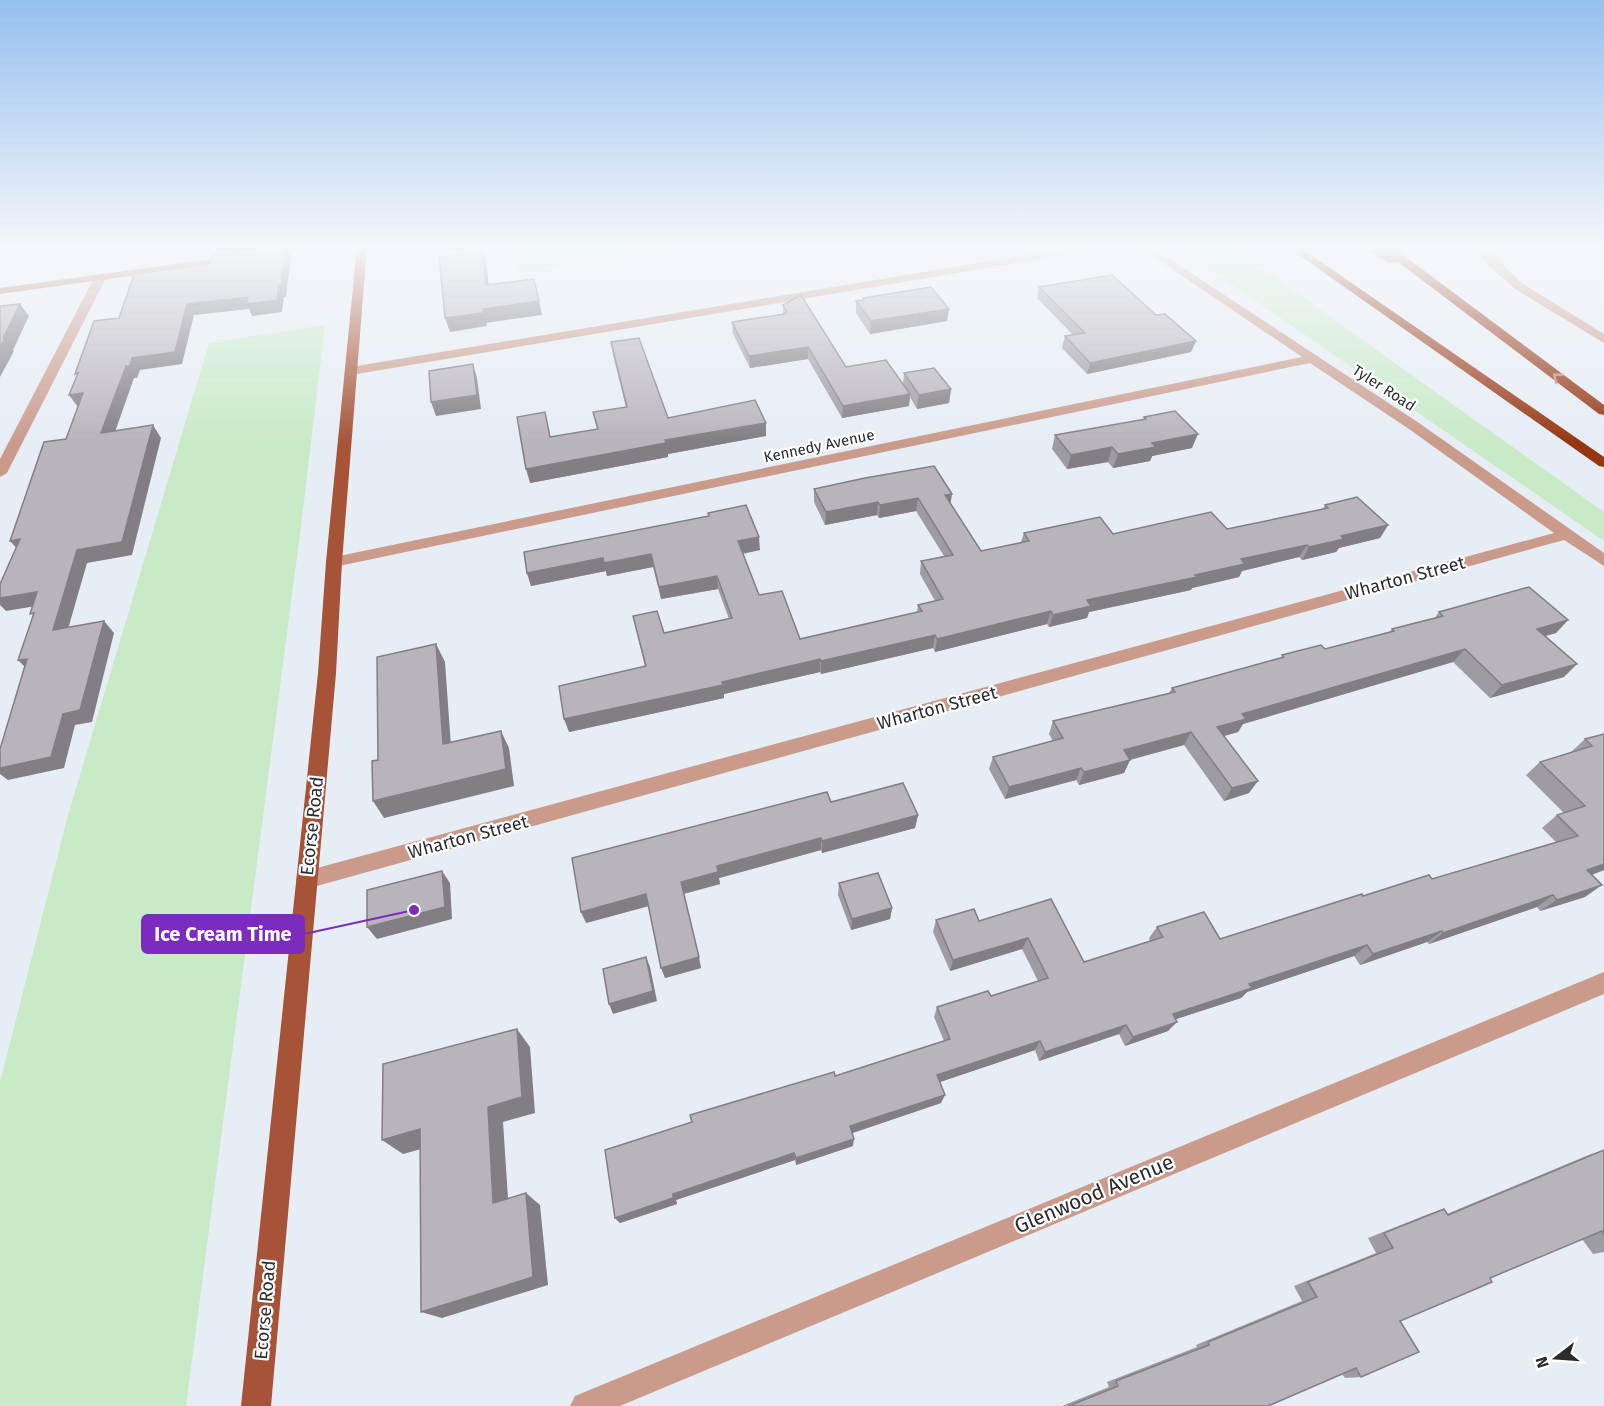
<svg xmlns="http://www.w3.org/2000/svg" width="1604" height="1406" font-family="'Fira Sans',sans-serif">
<rect width="100%" height="100%" fill="#e7edf5"/>
<g fill="#c9eac7">
<path d="M513,246H701L519,273Z"/>
<path d="M1176,246H1231L1604,512V541Z"/>
<path d="M325,325L301,526L186,1406H0V1082L68,815L209,343Z"/>
</g>
<g fill="none" stroke-linecap="round" stroke-linejoin="round">
<g fill="#ca9b8b" fill-rule="evenodd">
<path d="M1080,246H1104L1099,249L351,375L345,371L351,367Z"/>
<path d="M1138,246H1150L1419,423L1604,553V566L1564,540L306,889L299,887L296,880L299,873L306,871L1554,533L1409,429L1310,363L334,567L328,566L326,562L328,558L334,557L1302,357Z"/>
<path d="M1472,246H1483L1523,284L1604,334V343L1515,289L1486,263Z"/>
<path d="M100,275L106,278L7,473L0,477V459L94,278Z"/>
<path d="M1604,972V994L620,1406H570L575,1396Z"/>
</g>
<g fill="#b6725c" fill-rule="evenodd">
<path d="M301,246H330L325,249L265,257L260,254L265,251Z"/>
<path d="M235,256L240,259L239,261L0,294V288Z"/>
</g>
<path fill="#a65338" fill-rule="evenodd" d="M357,246H367L342,562L336,673L271,1406H241L318,673L326,562Z"/>
<g fill="#963613" fill-rule="evenodd">
<path d="M1286,246H1298L1604,457V467L1599,466Z"/>
<path d="M1360,246H1373L1388,254L1379,246H1391L1604,405V415L1599,414L1398,262L1389,263Z"/>
</g>
</g>
<g fill="#9f9ba2">
<path d="M1599,246H1604V252Z"/>
<path d="M1039,287L1156,315L1196,341L1191,352L1087,374L1062,348L1065,336L1073,335L1037,298Z"/>
<path d="M863,298L947,321L870,334L856,313V301L863,300Z"/>
<path d="M783,305L846,367L903,384L904,373L951,389L949,403L917,409L910,397L909,406L842,418L808,359L750,368L733,334L732,322L783,314Z"/>
<path d="M611,342L668,418L766,436L668,454V457L530,483L597,429L593,412L626,407L613,355Z"/>
<path d="M1144,417L1192,448L1152,456L1150,461L1113,468L1108,462L1067,469L1052,449L1055,435L1143,420Z"/>
<path d="M865,478L950,503L981,551L1021,542L1024,533L1113,534L1227,529L1322,510L1325,505L1388,525L1380,538L1339,548L1336,552L1302,560L1299,557L1242,571L1239,577L1192,588L1191,590L1089,612L1087,618L1049,627L1047,624L935,652L933,648L821,674L820,672L724,694V698L569,732L645,667L633,616L664,633L729,619L718,589L661,599L653,567L607,576L606,571L531,586L527,573L708,516V513L760,550L743,554L759,595L800,639L917,612L918,605L935,601L920,574L921,561L944,556L916,511L879,518L877,515L825,525L814,502V489Z"/>
<path d="M1439,612L1568,620L1556,633L1545,636L1564,677L1490,698L1453,662L1243,724L1238,732L1224,736L1249,793L1224,801L1184,745L1130,760L1124,773L1079,785L1076,780L1005,799L989,769L993,757L1053,741L1049,734L1053,721L1169,693L1172,688L1281,658L1282,655L1325,649L1389,633L1392,629L1434,619Z"/>
<path d="M1604,734V870L1592,875L1585,897L1540,911L1537,907L1429,944L1427,942L1360,965L1354,956L1247,992L1241,998L1176,1019L1168,1031L1125,1046L1119,1034L1039,1061L1035,1050L940,1082L941,1103L853,1133V1146L796,1165L795,1160L676,1200L677,1204L620,1223L615,1218L835,1076L944,1041L934,1017L937,1007L991,996L1038,981L1022,949L950,971L933,932L936,920L979,921L1051,899L1084,962L1150,941L1149,938L1157,927L1220,939L1363,896L1432,879L1556,842L1542,828L1557,815L1564,813L1526,775L1540,762L1570,753L1585,739Z"/>
<path d="M831,802L918,815L915,828L822,853L821,850L719,878L720,884L683,894L701,968L665,978L648,906L586,923Z"/>
<path d="M839,883L892,908L890,919L851,930L838,895Z"/>
<path d="M1604,1150V1252L1593,1254L1582,1239L1490,1278L1400,1321L1361,1377L1345,1378L1342,1374L1268,1406H1062L1109,1387L1107,1382L1197,1347L1196,1345L1302,1301L1294,1286L1376,1253L1368,1238L1426,1215L1444,1209L1447,1214L1591,1154Z"/>
</g>
<g fill="#827e84">
<path d="M217,246H285L221,255Z"/>
<path d="M286,246L291,256L286,297H284L282,312L252,316L249,309L194,315L182,364L140,370L137,378H134L110,446L101,433L126,366L132,358L187,304L279,285Z"/>
<path d="M482,247L486,260L490,298L486,285Z"/>
<path d="M539,301L542,315L486,323L487,326L450,332L445,318L483,309Z"/>
<path d="M20,304L29,316L13,350L14,351L0,377V347L3,338Z"/>
<path d="M949,309L947,321L870,334L871,321Z"/>
<path d="M1196,341L1191,352L1087,374L1090,363Z"/>
<path d="M808,347V359L750,368L749,356Z"/>
<path d="M473,364L477,378L481,409L436,416L431,402Z"/>
<path d="M951,389L949,403L917,409L919,395Z"/>
<path d="M83,393L78,407L69,395Z"/>
<path d="M910,394L909,406L842,418L843,406Z"/>
<path d="M766,423V436L668,454V457L530,483L526,469L665,440Z"/>
<path d="M153,425L161,438L132,555L87,563L64,643L53,630L77,550Z"/>
<path d="M1198,434L1192,448L1152,456L1150,461L1113,468L1118,454L1152,443Z"/>
<path d="M1112,447L1108,462L1067,469L1071,455Z"/>
<path d="M952,494L950,507L945,495Z"/>
<path d="M918,498L916,511L879,518L880,505Z"/>
<path d="M878,502L877,515L825,525L826,512Z"/>
<path d="M1388,525L1380,538L1339,548L1336,552L1302,560L1309,547L1341,536Z"/>
<path d="M759,537L760,550L739,554L738,541Z"/>
<path d="M20,539L21,553L10,541Z"/>
<path d="M1307,545L1299,557L1242,571L1239,577L1192,588L1191,590L1089,612L1087,618L1049,627L1053,615L1087,600L1241,559Z"/>
<path d="M651,554L653,567L607,576L604,563Z"/>
<path d="M603,558L606,571L531,586L527,573Z"/>
<path d="M717,576L718,589L661,599L659,587Z"/>
<path d="M37,592L48,604L6,611L0,605V598Z"/>
<path d="M1051,611L1047,624L935,652L937,639Z"/>
<path d="M1568,620L1556,633L1524,642L1537,629Z"/>
<path d="M104,621L114,633L92,722L75,725L64,768L8,780L0,774V768L63,714Z"/>
<path d="M935,635L933,648L821,674V661Z"/>
<path d="M436,644L445,662L452,761L443,744Z"/>
<path d="M1465,649L1453,662L1243,724L1238,732L1210,740L1217,727L1242,714Z"/>
<path d="M27,659L30,672L18,660Z"/>
<path d="M820,659V672L724,694V698L569,732L564,719Z"/>
<path d="M1577,664L1564,677L1490,698L1502,685Z"/>
<path d="M501,731L509,748L514,786L384,818L373,801Z"/>
<path d="M1191,732L1184,745L1118,763L1124,750Z"/>
<path d="M1130,760L1124,773L1079,785L1084,772Z"/>
<path d="M1081,768L1076,780L1005,799L1009,787Z"/>
<path d="M1258,781L1249,793L1224,801L1232,788Z"/>
<path d="M918,815L915,828L822,853V841Z"/>
<path d="M821,838V850L719,878L720,884L683,894L681,882L717,866Z"/>
<path d="M1604,864V870L1571,882L1587,870Z"/>
<path d="M442,871L450,883L452,919L377,939L367,927Z"/>
<path d="M1602,885L1585,897L1540,911L1557,900Z"/>
<path d="M646,894L649,906L586,923L581,912Z"/>
<path d="M1553,895L1537,907L1429,944L1443,933Z"/>
<path d="M892,908L890,919L851,930L852,919Z"/>
<path d="M1442,931L1427,942L1360,965L1373,954Z"/>
<path d="M1028,938L1022,949L950,971L953,960Z"/>
<path d="M1367,945L1354,956L1247,992L1241,998L1164,1023L1173,1014L1249,984Z"/>
<path d="M646,957L650,967L657,1001L613,1014L609,1004Z"/>
<path d="M699,957L701,968L665,978L661,968Z"/>
<path d="M1177,1022L1168,1031L1125,1046L1133,1037Z"/>
<path d="M1126,1025L1119,1034L1039,1061L1045,1052Z"/>
<path d="M517,1029L530,1047L535,1113L503,1122L509,1214L493,1203L488,1107Z"/>
<path d="M1040,1041L1035,1050L934,1084L937,1075Z"/>
<path d="M945,1095L941,1103L849,1134L850,1126Z"/>
<path d="M420,1129L439,1144L403,1154L382,1140Z"/>
<path d="M854,1139L853,1146L796,1165V1158Z"/>
<path d="M794,1153L795,1160L676,1200L677,1204L620,1223L615,1218L673,1194Z"/>
<path d="M526,1193L540,1205L548,1285L442,1318L421,1312Z"/>
</g>
<g fill="#b9b4bc" stroke="#827e84" stroke-width="1.5">
<path d="M276,246H286L281,285H279L277,300L247,304L248,297L187,304L175,352L132,358L130,366H126L101,433L153,425L122,542L77,550L53,630L104,621L80,710L63,714L51,757L0,768V749L27,659L18,660L34,613L30,614L37,592L0,598V584L20,539L10,541L44,442L66,439L83,393L69,395L78,373L75,374L94,321L119,318L134,274L210,264L212,255Z"/>
<path d="M482,247L486,285L534,279L539,301L483,309V313L445,318L439,257L456,255V250Z"/>
<path d="M1112,275L1156,315L1165,314L1196,341L1090,363L1065,336L1085,333L1039,287Z"/>
<path d="M931,287L949,309L871,321L856,301L864,300L863,298Z"/>
<path d="M801,295L846,367L886,360L910,394L843,406L808,347L749,356L732,322L784,314L787,312L783,305Z"/>
<path d="M20,304L3,338H5L0,347V306Z"/>
<path d="M639,338L668,418L755,400L766,423L665,440L666,443L526,469L517,417L545,412L550,437L598,429L593,412L627,407L611,342Z"/>
<path d="M473,364L477,395L431,402L429,371Z"/>
<path d="M934,368L951,389L919,395L904,373Z"/>
<path d="M1175,411L1198,434L1152,443L1156,447L1118,454L1112,447L1071,455L1055,435L1146,419L1144,417Z"/>
<path d="M934,466L952,494L945,495L981,551L1029,541L1024,533L1100,517L1113,534L1211,512L1227,529L1328,508L1325,505L1357,497L1388,525L1341,536L1344,539L1309,547L1307,545L1241,559L1245,564L1195,575L1197,577L1087,600L1091,606L1053,615L1051,611L937,639L935,635L821,661L820,659L722,682L723,685L564,719L559,686L646,666L633,616L657,611L664,633L732,618L717,576L659,587L651,554L604,563L603,558L527,573L524,552L709,516L708,513L746,505L759,537L738,541L759,595L782,591L800,639L922,611L918,605L943,599L921,561L953,555L918,498L880,505L878,502L826,512L814,489L865,478Z"/>
<path d="M1529,587L1568,620L1537,629L1577,664L1502,685L1465,649L1242,714L1246,719L1217,727L1258,781L1232,788L1191,732L1124,750L1130,760L1084,772L1081,768L1009,787L993,757L1063,738L1053,721L1175,692L1172,688L1284,657L1282,655L1321,645L1325,649L1394,631L1392,629L1443,616L1439,612Z"/>
<path d="M436,644L443,744L501,731L506,769L373,801L372,761L378,760L377,657Z"/>
<path d="M1604,734V864L1587,870L1602,885L1557,900L1553,895L1443,933L1442,931L1373,954L1367,945L1249,984L1252,988L1173,1014L1177,1022L1133,1037L1126,1025L1045,1052L1040,1041L937,1075L945,1095L850,1126L854,1139L796,1158L794,1153L673,1194V1198L615,1218L605,1150L692,1122L690,1115L834,1072L835,1076L950,1039L937,1007L988,991L991,996L1048,978L1028,938L953,960L936,920L974,909L979,921L1051,899L1084,962L1163,937L1157,927L1204,912L1220,939L1362,894L1363,896L1429,875L1432,879L1578,836L1557,815L1585,806L1540,762L1592,746L1585,739Z"/>
<path d="M903,783L918,815L822,841L821,838L717,866L718,872L681,882L699,957L661,968L646,894L581,912L572,858L827,792L831,802Z"/>
<path d="M442,871L445,907L367,927V890Z"/>
<path d="M878,873L892,908L852,919L839,883Z"/>
<path d="M646,957L653,991L609,1004L603,969Z"/>
<path d="M517,1029L522,1097L488,1107L493,1203L526,1193L533,1277L421,1312L420,1129L382,1140L383,1064Z"/>
<path d="M1604,1150V1234L1602,1231L1490,1278L1492,1282L1400,1321L1419,1352L1361,1377L1356,1368L1268,1406H1069L1118,1386L1116,1381L1209,1345L1208,1342L1317,1297L1308,1282L1393,1248L1384,1233L1444,1209L1448,1215Z"/>
</g>
<defs><path id="oneway-chevron" d="M-2-3.5L2.5 0L-2 3.5" fill="none" stroke-width="1.6" stroke-linecap="round" stroke-linejoin="round" transform="scale(1.5)"/></defs>
<use stroke="#c5907d" href="#oneway-chevron" transform="translate(1557 377) rotate(-143)"/>
<linearGradient id="sky" x2="0" y2="1"><stop stop-color="#95bfee"/><stop offset="0.56" stop-color="#f4f7fa"/><stop offset="1" stop-color="#f4f7fa" stop-opacity="0"/></linearGradient>
<rect width="1604" height="443" fill="url(#sky)"/>
<g text-anchor="middle" stroke-width="4.5" stroke-linejoin="round" paint-order="stroke">
<g font-size="15" fill="#292b2e" stroke="#fff">
<text transform="translate(1384 388) rotate(33)" y="5">Tyler Road</text>
<text transform="translate(819 446) rotate(-12)" y="5">Kennedy Avenue</text>
</g>
<g font-size="18" fill="#292b2e" stroke="#fff">
<text transform="translate(1405 578) rotate(-15)" y="6">Wharton Street</text>
<text transform="translate(937 708) rotate(-15)" y="6">Wharton Street</text>
<text transform="translate(312 826) rotate(-84)" y="6">Ecorse Road</text>
<text transform="translate(468 837) rotate(-15)" y="6">Wharton Street</text>
<text transform="translate(265 1310) rotate(-85)" y="6">Ecorse Road</text>
</g>
<g font-size="21" fill="#292b2e" stroke="#fff">
<text transform="translate(1094 1194) rotate(-23)" y="7">Glenwood Avenue</text>
</g>
</g>
<path fill="none" stroke="#7b2cbf" stroke-width="2" d="M414 910L304 934"/>
<circle fill="#7b2cbf" stroke="#fff" stroke-width="2" cx="414" cy="910" r="6"/>
<rect fill="#7b2cbf" stroke="#7b2cbf" stroke-width="2" x="142" y="915" width="162" height="38" rx="6"/>
<g font-size="20" text-anchor="middle" font-weight="bold" fill="#fff">
<text x="223" y="941">Ice Cream Time</text>
</g>
<g transform="translate(1556 1358) rotate(253)" stroke="#ffffff" stroke-width="4.5" paint-order="stroke">
<path d="M0-4.5L10 22L0 15L-10 22Z" fill="#292b2e"/>
<text y="-9" font-size="16" font-weight="bold" text-anchor="middle" fill="#292b2e">N</text>
</g>
</svg>
